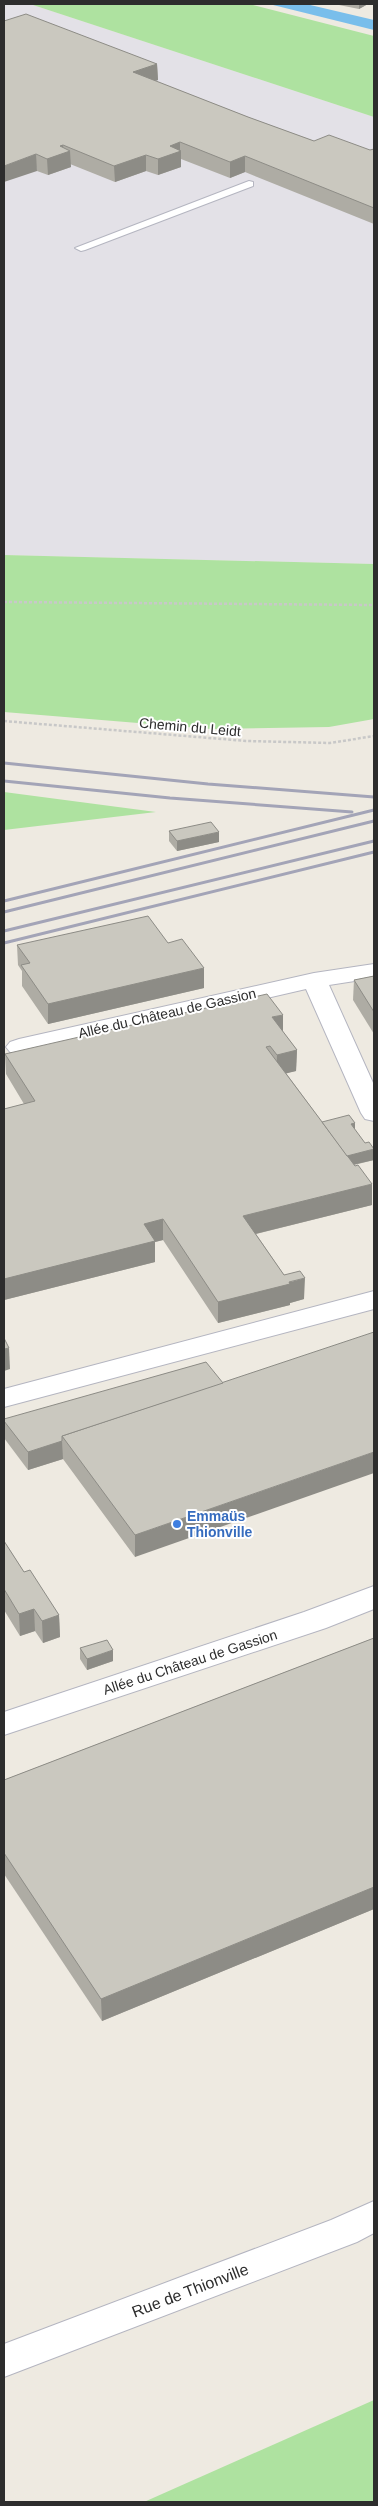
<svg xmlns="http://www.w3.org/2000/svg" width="378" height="2506" font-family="Arial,sans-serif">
<rect width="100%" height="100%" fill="#eeeae1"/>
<path fill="#e3e1e7" d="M4,4H30L374,117V564L4,555Z"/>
<g fill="#aee2a0">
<path d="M30,4H249L374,36V117Z"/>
<path d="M4,555L374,564V719L329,727L211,729L4,712Z"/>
<path d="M4,792L156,812L4,830Z"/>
<path d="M374,2400V2502H144Z"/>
</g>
<path fill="#79beeb" d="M269,4H306L374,20V30Z"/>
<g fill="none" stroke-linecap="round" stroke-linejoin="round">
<g stroke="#b4b5c0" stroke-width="2">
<path id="lane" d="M249,181L253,182V186L85,250L81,251L75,248Z"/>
</g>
<g stroke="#b4b5c0" stroke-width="2">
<g id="street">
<path d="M374,964V978L329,985L374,1085V1121L365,1119L361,1113L306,989L19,1055L10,1052L6,1047L10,1042L19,1039L314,973Z"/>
<path d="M374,1291V1309L4,1407V1389Z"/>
<path d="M374,1586V1609L326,1628L4,1735V1712L304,1612Z"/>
</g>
</g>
<g stroke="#b4b5c0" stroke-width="2">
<path id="secondary" d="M374,2201V2233L357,2242L4,2377V2344L331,2220Z"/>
</g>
<g stroke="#c8c8c8" stroke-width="2.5" stroke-dasharray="3 2" stroke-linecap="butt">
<path d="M4,602L374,605"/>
<path d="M4,721L246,741L330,743L374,736"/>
</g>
<use href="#lane" fill="#fff" fill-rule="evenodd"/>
<use href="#street" fill="#fff" fill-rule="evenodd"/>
<use href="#secondary" fill="#fff" fill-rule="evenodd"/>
<g stroke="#a3a4b7" stroke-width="3">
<path d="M4,763L208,784L374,797"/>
<path d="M4,781L170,798L352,812"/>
<path d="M4,901L374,810"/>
<path d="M4,912L374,821"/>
<path d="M4,931L374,841"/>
<path d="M4,943L374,852"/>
</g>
</g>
<g fill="#aeaca4">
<path d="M339,4H368L359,9L339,5Z"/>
<path d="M4,21L157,64L158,80L155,81L248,117L314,141L370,150L374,149V224L245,172L230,178L181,159V167L158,175L146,171L115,182L70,164L71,167L48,175L37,171Z"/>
<path d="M169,831L219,842L177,851L169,841Z"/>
<path d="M168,943L204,988L48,1024L22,986V971L18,965L17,945Z"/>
<path d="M374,976V1034L353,1000L354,980Z"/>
<path d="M283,1032L297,1050L296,1071L286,1073L322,1122L355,1123V1130L374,1160L354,1165L372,1205L256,1234L284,1275L304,1299L290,1303V1305L218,1323L163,1240L155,1242V1262L4,1300V1109L24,1104L6,1074L5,1054Z"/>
<path d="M206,1362L135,1557L63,1459L28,1470L4,1438V1421Z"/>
<path d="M4,1541L24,1572L59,1615L60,1637L43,1643L35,1631L20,1636L4,1610Z"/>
<path d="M374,1638V1909L102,2021L4,1874V1780Z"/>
<path d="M80,1648L113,1661L87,1670L80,1659Z"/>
</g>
<g fill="#8d8c86">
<path d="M359,4H368L359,9Z"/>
<path d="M157,64L158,80L133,88V72Z"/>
<path d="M180,142V151H181V167L158,175V159L170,146Z"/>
<path d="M63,145L64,153L70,151L71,167L48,175L47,159L60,146Z"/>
<path d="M36,154L37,171L4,182V166Z"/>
<path d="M146,155V171L115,182L114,166Z"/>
<path d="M245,156V172L230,178V162Z"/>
<path d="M219,832V842L177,851V841Z"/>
<path d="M204,968V988L48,1024V1004Z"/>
<path d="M283,1015V1035L272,1017Z"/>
<path d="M297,1050L296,1071L276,1076L277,1055Z"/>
<path d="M355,1123V1134L351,1124Z"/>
<path d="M374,1149V1160L343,1167V1157Z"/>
<path d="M372,1184V1205L243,1237V1216Z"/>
<path d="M163,1219V1240L155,1242V1262L4,1300V1279L144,1224Z"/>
<path d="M305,1278L304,1299L290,1303V1305L218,1323V1302Z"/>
<path d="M9,1348L10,1369L4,1371V1349Z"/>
<path d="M62,1441L63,1459L28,1470V1452Z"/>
<path d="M374,1452V1473L135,1557V1535Z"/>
<path d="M34,1609L35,1631L20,1636L19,1614Z"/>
<path d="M59,1615L60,1637L43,1643L42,1621Z"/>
<path d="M113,1650V1661L87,1670V1659Z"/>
<path d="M374,1887V1909L102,2021L101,1999Z"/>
</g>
<g fill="#cac8bf" stroke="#8d8c86">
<path d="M26,14L157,64L133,72L248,117L314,141L329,135L370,150L374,149V208L245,156L230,162L180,142L170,146L181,151L158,159L146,155L114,166L63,145L60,146L70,151L47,159L36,154L4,166V21Z"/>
<path d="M211,822L219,832L177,841L169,831Z"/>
<path d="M148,916L168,943L182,939L204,968L48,1004L21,965L30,963L17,945Z"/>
<path d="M374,976V1012L354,980Z"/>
<path d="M267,994L283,1015L272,1017L297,1050L277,1055L270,1046L266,1047L355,1166L358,1165L372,1184L243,1216L284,1275L300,1271L305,1278L289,1282L290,1284L218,1302L163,1219L144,1224L155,1241L4,1279V1109L35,1101L5,1054Z"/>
<path d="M349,1115L355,1123L351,1124L365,1143L369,1142L374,1149L347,1156L322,1122Z"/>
<path d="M374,1332V1452L135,1535L62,1436Z"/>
<path d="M4,1338L9,1348L4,1349Z"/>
<path d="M206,1362L223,1383L62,1436V1441L28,1452L4,1421V1419Z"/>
<path d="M4,1541L24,1572L30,1570L59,1615L42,1621L34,1609L19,1614L4,1589Z"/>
<path d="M374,1638V1887L101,1999L4,1853V1780Z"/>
<path d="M107,1640L113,1650L87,1659L80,1648Z"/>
</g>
<circle fill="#3f7fe0" stroke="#fff" stroke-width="2" cx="177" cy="1524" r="5"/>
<g text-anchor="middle" stroke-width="4" stroke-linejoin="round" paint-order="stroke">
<g font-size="14" fill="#2d2d2d" stroke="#fff">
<text transform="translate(190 727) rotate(5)" y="5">Chemin du Leidt</text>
<text transform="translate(167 1013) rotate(-13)" y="5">Allée du Château de Gassion</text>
<text transform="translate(190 1662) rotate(-18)" y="5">Allée du Château de Gassion</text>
</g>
<g font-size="14" font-weight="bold" fill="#366cbe" stroke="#fff" text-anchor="start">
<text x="187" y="1521">Emmaüs<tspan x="187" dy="16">Thionville</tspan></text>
</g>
<g font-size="16" fill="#2d2d2d" stroke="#fff">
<text transform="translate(190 2290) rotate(-21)" y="6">Rue de Thionville</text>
</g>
</g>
<rect width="378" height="2506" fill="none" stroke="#2d2d2d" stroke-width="10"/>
</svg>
